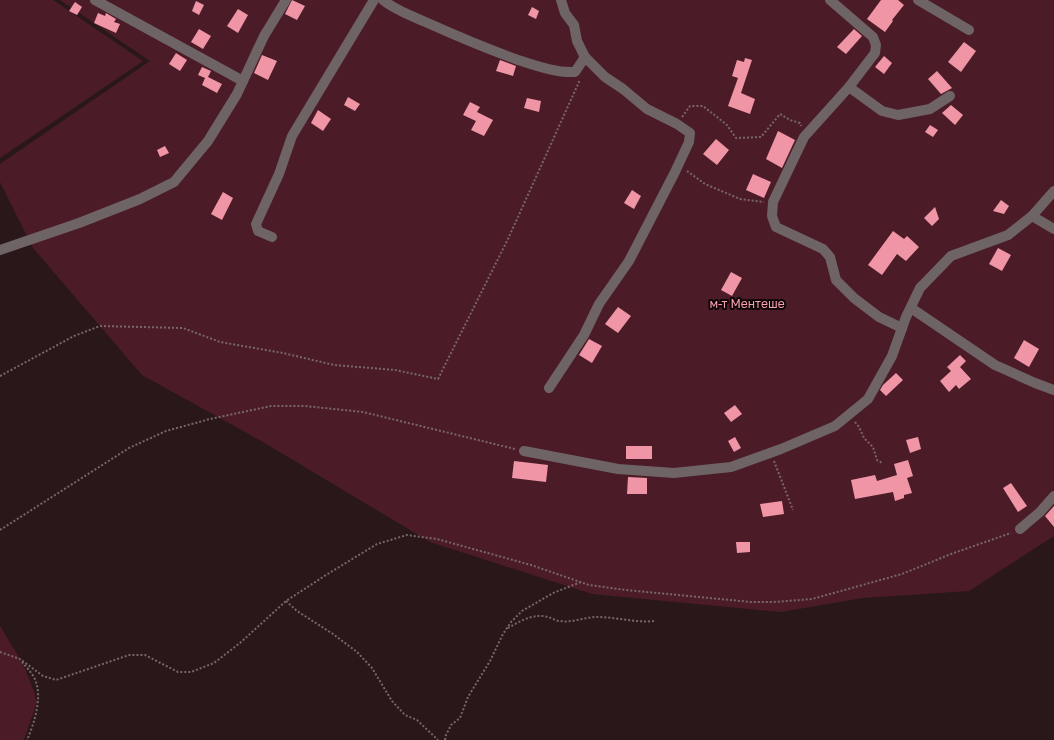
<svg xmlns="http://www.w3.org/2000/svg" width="1054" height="740" font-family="'Golos Text',sans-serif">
<rect width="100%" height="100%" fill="#2a171a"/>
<g fill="#4b1c27">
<path d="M0,0H53L143,61L0,158Z"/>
<path d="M60,0H1054V536L969,591L863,598L781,612L592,594L430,542L263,442L142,375L33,248L0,182V164L150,61Z"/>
<path d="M0,626L23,664L35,694V698L37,702L24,740H0Z"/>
</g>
<g fill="#f095a6">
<path d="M292,0L305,6L297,20L285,14Z"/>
<path d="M881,0H898L904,5L892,20L893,21L885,32L867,19Z"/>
<path d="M196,1L204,5L199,15L192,11Z"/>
<path d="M75,2L82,7L77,15L69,11Z"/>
<path d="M532,7L539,11L536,19L528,15Z"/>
<path d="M238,9L248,15L238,33L227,26Z"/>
<path d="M98,13L105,16L106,13L116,19L114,22L120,24L116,33L94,23Z"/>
<path d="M199,29L211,36L203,49L191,42Z"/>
<path d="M854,29L862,36L846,54L837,47Z"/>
<path d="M964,42L976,51L961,72L948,62Z"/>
<path d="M176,53L187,60L180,71L169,64Z"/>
<path d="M262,55L277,61L268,80L254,73Z"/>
<path d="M884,56L892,63L884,74L875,67Z"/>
<path d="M745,58L752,60L741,93L755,99L750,114L728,106L738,78L732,76L737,60L744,62Z"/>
<path d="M500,60L516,66L513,76L496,71Z"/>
<path d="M202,67L211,71L208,77L222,84L217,93L202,85L205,78L198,75Z"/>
<path d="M937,71L952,88L941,94L928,79Z"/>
<path d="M348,97L360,104L355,111L344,105Z"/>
<path d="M527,98L541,101L539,112L524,108Z"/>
<path d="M470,102L480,107L477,112L493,120L484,136L471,130L476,121L463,115Z"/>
<path d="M951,105L963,115L955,125L942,113Z"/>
<path d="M318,110L331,119L323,131L311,123Z"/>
<path d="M930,125L938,130L933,137L925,132Z"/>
<path d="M778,131L795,140L782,168L766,159Z"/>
<path d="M716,139L729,150L717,165L703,154Z"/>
<path d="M165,146L169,153L160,157L157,150Z"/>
<path d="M753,174L771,182L764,198L746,190Z"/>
<path d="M632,190L641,196L634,209L624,203Z"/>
<path d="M223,192L233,198L222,220L211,214Z"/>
<path d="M1001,200L1009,206L1004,214L993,211Z"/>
<path d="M935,207L939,219L932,226L924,218Z"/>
<path d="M893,231L904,239L907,236L919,247L906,261L897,254L882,275L868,265Z"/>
<path d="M998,248L1011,255L1002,271L989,264Z"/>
<path d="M731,272L742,278L732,296L721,290Z"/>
<path d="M618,307L631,316L618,333L605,324Z"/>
<path d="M589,339L602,346L592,363L579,355Z"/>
<path d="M1024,340L1039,349L1029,367L1014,358Z"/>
<path d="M960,355L966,361L960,367L971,379L959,389L956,385L949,392L940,381L951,371L947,367Z"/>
<path d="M896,373L903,380L886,396L880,390L883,385Z"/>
<path d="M735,405L742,414L731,422L724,413Z"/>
<path d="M735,437L741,448L734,452L728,441Z"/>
<path d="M918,437L921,449L910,453L906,440Z"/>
<rect x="626" y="446" width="26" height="13"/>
<path d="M908,460L913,476L907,478L912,493L904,495V498L895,501L893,492L855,499L851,480L875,475L877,481L897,475L894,464Z"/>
<path d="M514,461L548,465L546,482L512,478Z"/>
<path d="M628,477L647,478V494H627Z"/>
<path d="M1011,483L1027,506L1018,512L1003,488Z"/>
<path d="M782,501L784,514L763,517L760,504Z"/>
<path d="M1054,506V527L1045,516Z"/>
<path d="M736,542H750V552L737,553Z"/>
</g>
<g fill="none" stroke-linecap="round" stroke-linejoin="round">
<g stroke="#786769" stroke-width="2" stroke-dasharray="2 2" stroke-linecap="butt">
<path d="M682,117L690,106H703L727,125L736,138L761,137L780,114L790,120L800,123L801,126"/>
<path d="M687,171L705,184L740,199L764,202"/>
<path d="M0,376L74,336L100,326L183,328L220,342L283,353L334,365L395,370L438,379L508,239L579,82L578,81"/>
<path d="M855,422L859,427L864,438L873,447L877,460L882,463"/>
<path d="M774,461L793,510"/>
<path d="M0,530L129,448L166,431L210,419L271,406H305L363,412L515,449"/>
<path d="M286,601L297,611L333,634L357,652L372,668L392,701L405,715L417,720L438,740"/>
<path d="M508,628C520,621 534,613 548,617C552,618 556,621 560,621C572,623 585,617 597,617C616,617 635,623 655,621"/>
<path d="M0,652L20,659L43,676L56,680L129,655H145L178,672H191L214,663L240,643L286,601L326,575L377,544L407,535L437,539L531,565L589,585L626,590L751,602H774L812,599L902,574L951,554L1011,533"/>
<path d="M22,662C27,668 34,675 36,682C42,699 34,724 27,740"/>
<path d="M445,740L446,735L451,725L460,718L468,697L490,661L503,634L511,622L522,611L553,593L581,582"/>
</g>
<g stroke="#6e6465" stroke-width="10">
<path d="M95,0L243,81"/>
<path d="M383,0C396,11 415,17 430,24C459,37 488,49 518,60C537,66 556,73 575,72L585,57"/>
<path d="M830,0L873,37L876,45L875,53L849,87L804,137L773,202L772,216L776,227L823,249L830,257L836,280L854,298L879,317L902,328"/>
<path d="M918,0L969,30"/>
<path d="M849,87L882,111L898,115L930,109L950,96"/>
<path d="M1032,216L1054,229"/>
<path d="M272,237L258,231L256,224L279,174L292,136L374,0"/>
<path d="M0,250L79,223L140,199L174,182L208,141L237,94L264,36L286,0"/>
<path d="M911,308L995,365L1035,383L1054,390"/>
<path d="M549,388L584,335L599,304L629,261L675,172L689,142L690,133L677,124L647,109L623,89L605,77L585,57L577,41L574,25L565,13L561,0"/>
<path d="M524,451L618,469L674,473L731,467L781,449L835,426L868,399L892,356L906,317L920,288L951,256L1008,235L1032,216L1054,191"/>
<path d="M1020,529L1040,512L1054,496"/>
</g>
</g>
<g text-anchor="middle" stroke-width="4" stroke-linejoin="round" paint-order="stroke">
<g font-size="12" fill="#fd9fb0" stroke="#0d0506">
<text x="747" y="308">м-т Ментeше</text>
</g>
</g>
</svg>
